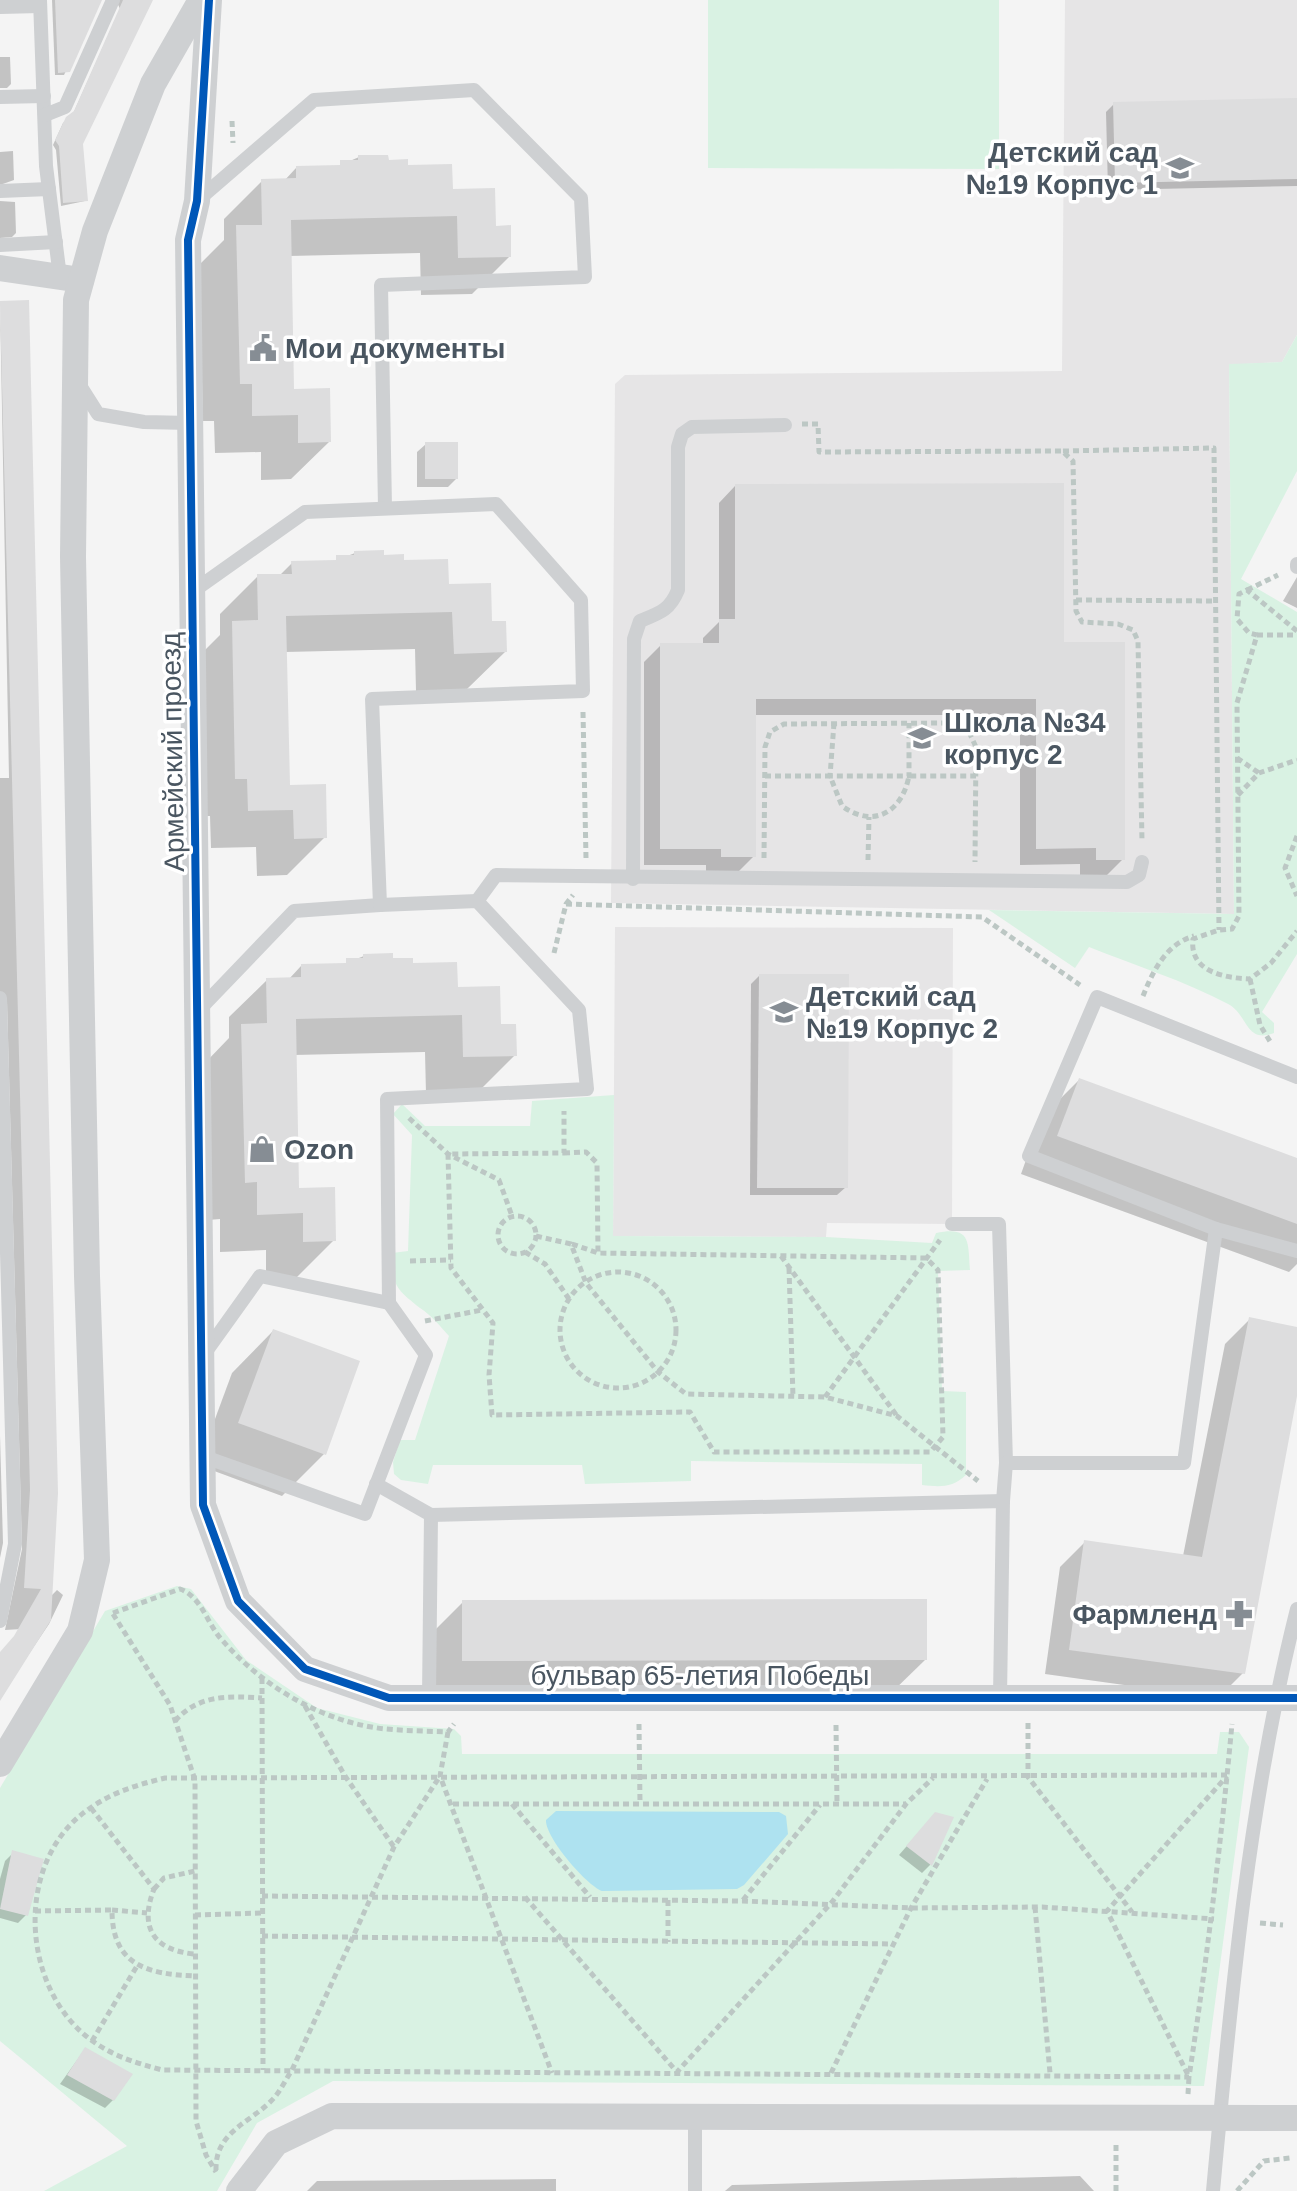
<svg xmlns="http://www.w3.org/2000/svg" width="1297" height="2191" font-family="Helvetica,sans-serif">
<rect width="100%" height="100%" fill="#f4f4f4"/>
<g fill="#e6e5e6">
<path d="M1065,0H1297V335L1282,362L1229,365L1234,914L611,903L615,384L625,375L1062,371Z"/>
<path d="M615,927L953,928L952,1224L827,1223L826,1237L613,1236Z"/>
</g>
<g fill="#d9f2e3">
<path d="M708,0H999V169L708,168Z"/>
<path d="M1297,335V471L1241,579L1297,612V954L1262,1012L1274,1023V1033C1245,1044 1248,1014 1228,1004C1185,981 1134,965 1089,947L1075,968L989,910L1234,914L1229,364L1282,362Z"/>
<path d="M614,1095L613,1236L826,1237L932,1243L936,1233C971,1226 968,1241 970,1270L938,1271L942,1391L966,1392V1475C952,1488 940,1487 922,1485V1464L691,1461V1481L585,1484L582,1465H433L428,1484L401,1480L394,1474L393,1462L400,1440H415L449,1336C440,1326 431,1315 420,1308C395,1288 393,1287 392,1253L408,1251L412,1135L393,1114L402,1104L425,1126H530L532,1101Z"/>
<path d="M177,1586L191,1589L246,1660L317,1708L380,1724L454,1729L461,1736L462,1754H1217L1220,1732H1239L1249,1747L1204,2086L333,2081L257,2123L217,2191H44L127,2146L0,2041V1788L105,1611Z"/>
</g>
<path fill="#aee2f0" d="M556,1811L779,1812L786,1816L788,1834L744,1885L737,1889L602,1891C586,1885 545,1837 546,1820Z"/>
<g fill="#0003">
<path d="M52,0H100L64,75H55Z"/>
<path d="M116,0H151L81,143L85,201L61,206L56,150L53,145L63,123L72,116L120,9Z"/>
<path d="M0,57H10L11,84L7,88H0Z"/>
<path d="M1297,100V186L1108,190L1106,112L1114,104Z"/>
<path d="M13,151L14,180L0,185V152Z"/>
<path d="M359,157L406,167L451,191L494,228L509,257L472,294L421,295L420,253L289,256L292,391L329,442L291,479L261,480V452L215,453L214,421H203L199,265L224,240V219L262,181H284L296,168L336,167Z"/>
<path d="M0,201L15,202L16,233L12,237L0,238Z"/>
<path d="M0,304L50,1597L57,1590L63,1595L49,1624L0,1697V1654L22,1629L5,1630L22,1549L7,1002L0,992V778H9Z"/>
<path d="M426,444L456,479L448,487H417V452Z"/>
<path d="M735,486L1062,644L1123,859L1106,876H1080V864L1020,865V715H754V856L737,873H706V865H644V662L661,645H703V638L719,622V503Z"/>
<path d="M355,553L402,562L447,586L490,623L505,652L467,689L416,691L415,649L285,652L288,787L325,837L287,875L257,876L256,847L211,848L210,816H198L195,660L220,635V614L258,576H279L292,563L332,562Z"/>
<path d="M1297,577V608L1283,601Z"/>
<path d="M364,956L411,965L456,989L499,1026L515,1055L477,1093L426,1094L425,1052L294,1055L297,1190L334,1240L296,1278L266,1279V1250L220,1252V1219L208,1220L204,1064L229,1038V1017L267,980L289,979L301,966L341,965Z"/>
<path d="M759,976L846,1187L837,1195H750L751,984Z"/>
<path d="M1079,1080L1297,1160V1264L1289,1272L1021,1174L1041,1118Z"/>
<path d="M1250,1319L1297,1329V1386L1243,1673L1218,1698L1045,1674L1060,1567L1085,1542L1183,1556L1225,1344Z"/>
<path d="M273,1331L324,1454L282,1496L198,1465L232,1373Z"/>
<path d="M0,1435L3,1543L0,1558Z"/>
<path d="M463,1602L925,1660L887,1697L425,1698V1640Z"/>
<path d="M951,1819L930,1865L922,1873L899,1855L927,1823Z"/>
<path d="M13,1853L26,1915L18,1923L0,1918V1879L5,1861Z"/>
<path d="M85,2049L113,2100L105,2108L60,2084Z"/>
<path d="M1080,2176L1094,2191H725L732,2185Z"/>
<path d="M556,2179V2191H307L317,2181Z"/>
</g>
<g fill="#ddddde">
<path d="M55,0H102L70,72L58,73Z"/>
<path d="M123,0H153L83,144L88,201L63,203L59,146L55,140L66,117L74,111Z"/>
<path d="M1297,98V179L1115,183L1113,102Z"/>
<path d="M358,155H388L389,160L408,159V165L452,164L453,189L495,188L496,226L511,225V257L458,258L457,216L291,220L294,389L330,388L331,442L298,443V415L252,416V384H240L236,225H262L261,179L296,178V166L340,165V160H358Z"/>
<path d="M29,300L58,1493L51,1620L0,1701V1652L14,1636L41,1589L24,1588L30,1490L0,305V301Z"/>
<rect x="425" y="442" width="33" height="37"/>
<path d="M1064,483V642H1125V860H1096V848L1036,849V699H756V857H721V849H660V643H719V619H735V484Z"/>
<path d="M384,550V555L404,554V560L448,559L449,584L491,583L492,621H506L507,652L454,654L452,612L286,616L290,785L326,784L327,838L294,839L293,810L248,811L247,779H235L232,621L258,620L257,574H292L291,561L336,560V555H354V551Z"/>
<path d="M393,953V958H413V963L457,962L458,987L500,986L501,1024H516L517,1056L463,1057L462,1015L296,1019L299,1188L335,1187L336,1241L303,1242V1213L257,1215V1182L245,1183L241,1024L267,1023L266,978L301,977V964L346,963V958H363V954Z"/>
<path d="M759,974H849L848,1188H757Z"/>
<path d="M1079,1078L1297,1158V1224L1057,1136Z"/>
<path d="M1249,1317L1297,1327V1396L1245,1674L1069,1650L1084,1540L1202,1557Z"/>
<path d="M273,1329L360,1361L326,1455L238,1423Z"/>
<path d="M927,1599V1660L462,1661V1600Z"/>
<path d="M935,1812L954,1817L932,1866L906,1846Z"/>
<path d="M12,1850L44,1859L28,1916L0,1909Z"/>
<path d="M85,2047L133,2074L114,2101L67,2075Z"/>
</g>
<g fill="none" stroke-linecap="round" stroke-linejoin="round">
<g stroke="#bcc7c4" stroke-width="5" stroke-dasharray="6 4" stroke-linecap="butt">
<path d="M232,121L233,143"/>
<path d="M802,424H818L819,452L1062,451L1073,461L1076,611L1082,622L1118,624L1133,630L1138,641L1142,841"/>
<path d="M1063,451L1214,448L1219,930"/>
<path d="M1247,590L1278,575"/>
<path d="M1076,600L1216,601"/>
<path d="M1297,631L1247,590L1239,594L1237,619L1249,633L1257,635L1237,703L1239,916L1232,929L1219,930L1193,939C1189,972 1225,978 1250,979L1271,963L1297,931"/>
<path d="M1257,635H1297"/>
<path d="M583,712L586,858"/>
<path d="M834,723L830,776H909V723"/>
<path d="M1237,758L1259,773"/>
<path d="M765,776H830L842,806C874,829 902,812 909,776H976"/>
<path d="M1238,795L1259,773L1297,760"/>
<path d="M1297,836L1285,868L1297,896"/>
<path d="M764,858L765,747L770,732L784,724L951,723L969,732L976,747L975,862"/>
<path d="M868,860L869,817"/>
<path d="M566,904L982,917L1080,985"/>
<path d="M554,953L566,904L573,895"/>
<path d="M1250,979L1260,1025L1271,1043"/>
<path d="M1143,996C1153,971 1166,944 1194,936"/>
<path d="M409,1118L448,1154L499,1180L512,1216"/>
<path d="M564,1153L586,1152L597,1163L598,1253L926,1258L938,1270L943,1437L930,1452H714L690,1412L492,1415L489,1375L493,1323L451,1268L448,1154L564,1153V1111"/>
<circle cx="517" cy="1235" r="19"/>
<path d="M536,1236L571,1244L586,1283L658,1372L686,1394L825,1397L897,1416L978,1481"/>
<path d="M572,1244L598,1253"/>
<path d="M525,1252L545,1264L569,1299"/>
<path d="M781,1256L897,1416"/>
<path d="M410,1261L451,1260"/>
<path d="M789,1268L793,1397"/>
<circle cx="618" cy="1330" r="58"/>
<path d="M425,1321L482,1310"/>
<path d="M825,1397L940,1240"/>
<path d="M113,1613L180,1589C202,1597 207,1624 222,1640C263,1687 324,1723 386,1729C407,1731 428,1731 448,1732L454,1724"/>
<path d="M113,1614L170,1705L195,1780L196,2121L206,2155L216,2172"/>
<path d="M262,1678L263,2070"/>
<path d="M305,1706L345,1776L394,1847"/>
<path d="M175,1721C199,1694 229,1696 262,1698"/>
<path d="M1028,1723V1777L1132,1912"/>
<path d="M639,1724L640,1803"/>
<path d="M836,1725L837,1804"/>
<path d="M448,1732L440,1776L552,2073"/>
<path d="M1227,1775L165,1778C136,1785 110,1793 86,1811C13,1864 21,1992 94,2042C115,2057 137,2063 162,2070L1189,2077C1207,1959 1221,1842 1232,1724"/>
<path d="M453,1804H906"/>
<path d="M512,1804L590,1897"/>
<path d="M91,1808L154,1889C139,1927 153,1950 194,1954"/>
<path d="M154,1889L164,1878L195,1871"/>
<path d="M262,1896L743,1901L911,1908L1042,1907L1214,1919"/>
<path d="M525,1897L677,2072L832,1902L906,1804L933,1778"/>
<path d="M668,1900V1942"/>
<path d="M743,1900L820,1805"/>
<path d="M1035,1907L1050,2073"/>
<path d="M112,1910L147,1913"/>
<path d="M35,1911L112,1910C112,1966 148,1974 195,1976"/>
<path d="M195,1915L262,1913"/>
<path d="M1260,1923L1283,1925"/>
<path d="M262,1936L893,1944"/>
<path d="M92,2041L137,1966"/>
<path d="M831,2073L911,1908L987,1779"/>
<path d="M1188,2094L1189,2077L1107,1911L1227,1776"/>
<path d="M216,2170C215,2131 251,2123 274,2098C281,2090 286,2079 292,2070L394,1847L440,1776"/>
<path d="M1116,2191V2144"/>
<path d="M1237,2191L1264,2161L1290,2158"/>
</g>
<g stroke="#ced0d2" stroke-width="14">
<path d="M40,0L46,166L60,277"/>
<path d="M0,7L40,6"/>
<path d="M0,97L44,96"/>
<path d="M45,115L65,107L113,0"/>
<path d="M0,191L49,189"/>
<path d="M197,201L314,100L474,90L581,198L585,277L381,285L385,508"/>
<path d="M0,245L56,242"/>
<path d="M79,384L98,414L144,422L190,423"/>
<path d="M1297,564V567"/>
<path d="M192,592L305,512L496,504L581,600L583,691L372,699L380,905L294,911L199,1010"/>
<path d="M633,879L634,639L640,621C660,613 670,610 678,590V447L682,434L692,427L785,425"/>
<path d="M477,901L496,875L1127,882L1139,875L1142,862"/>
<path d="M0,998L15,1544L0,1621"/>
<path d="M952,1224H999L1006,1463"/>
<path d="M1216,1229L1297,1251"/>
<path d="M205,1353L260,1276L389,1303L387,1099L587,1089L579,1010L477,901L380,905"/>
<path d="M202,1456L365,1514L426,1355L389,1303"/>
<path d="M376,1484L431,1515L429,1697"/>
<path d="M1003,1501L1006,1463H1184L1216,1229L1029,1156L1097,997L1297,1077"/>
<path d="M431,1515L1003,1501L1000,1697"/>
<path d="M695,2116V2191"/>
<path d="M1213,2191C1231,1996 1249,1799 1297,1609"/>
</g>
<g stroke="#ced0d2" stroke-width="26">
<path d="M209,0L197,201L188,240L203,1505L238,1601L305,1669L389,1698H1297"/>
<path d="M0,268L81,280"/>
<path d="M0,1764L80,1631L97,1560L87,1276L73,557L76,300L95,231L153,84L201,0"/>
<path d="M239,2191L276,2143L332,2116L1297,2118"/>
</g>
<g stroke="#fff" stroke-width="13">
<path id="cycleway" d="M209,0L197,201L188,240L203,1505L238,1601L305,1669L389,1698H1297"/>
</g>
<use href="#cycleway" stroke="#0057b8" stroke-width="8"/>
</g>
<defs>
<g id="school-bare" transform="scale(2.16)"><path d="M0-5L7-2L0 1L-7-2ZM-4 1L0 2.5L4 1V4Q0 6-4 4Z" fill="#868d94" stroke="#fff" stroke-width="2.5" paint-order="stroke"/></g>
<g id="civic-bare" transform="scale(2.16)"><path d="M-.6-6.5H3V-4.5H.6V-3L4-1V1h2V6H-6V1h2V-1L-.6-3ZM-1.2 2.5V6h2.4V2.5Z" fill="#868d94" stroke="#fff" stroke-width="2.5" paint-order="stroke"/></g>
<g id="shop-bare" transform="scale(2.16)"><path d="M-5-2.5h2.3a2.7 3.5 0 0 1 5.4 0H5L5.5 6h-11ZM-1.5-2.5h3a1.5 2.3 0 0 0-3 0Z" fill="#868d94" stroke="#fff" stroke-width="2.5" paint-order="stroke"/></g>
<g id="pharmacy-bare" transform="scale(2.16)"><path d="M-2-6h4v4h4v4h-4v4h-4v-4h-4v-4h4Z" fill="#868d94" stroke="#fff" stroke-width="2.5" paint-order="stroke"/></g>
</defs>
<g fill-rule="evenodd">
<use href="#school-bare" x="1180" y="168"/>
<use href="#civic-bare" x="263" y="348"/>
<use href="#school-bare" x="922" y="738"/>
<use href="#school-bare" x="784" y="1012"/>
<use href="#shop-bare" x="262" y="1149"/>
<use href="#pharmacy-bare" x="1239" y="1614"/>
</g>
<g text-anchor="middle" stroke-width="7" stroke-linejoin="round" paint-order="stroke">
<g font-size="28" font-weight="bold" fill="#4a5661" stroke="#fff" text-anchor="start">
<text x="1158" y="162" text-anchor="end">Детский сад<tspan x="1158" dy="32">№19 Корпус 1</tspan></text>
<text x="285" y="358">Мои документы</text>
<text x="944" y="732">Школа №34<tspan x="944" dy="32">корпус 2</tspan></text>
<text x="806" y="1006">Детский сад<tspan x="806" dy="32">№19 Корпус 2</tspan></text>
<text x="284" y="1159">Ozon</text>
<text x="1217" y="1624" text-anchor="end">Фармленд</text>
</g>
<g font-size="28" fill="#4a5661" stroke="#fff">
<text transform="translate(172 752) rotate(-91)" y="10">Армейский проезд</text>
<text x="700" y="1685">бульвар 65-летия Победы</text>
</g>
</g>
</svg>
